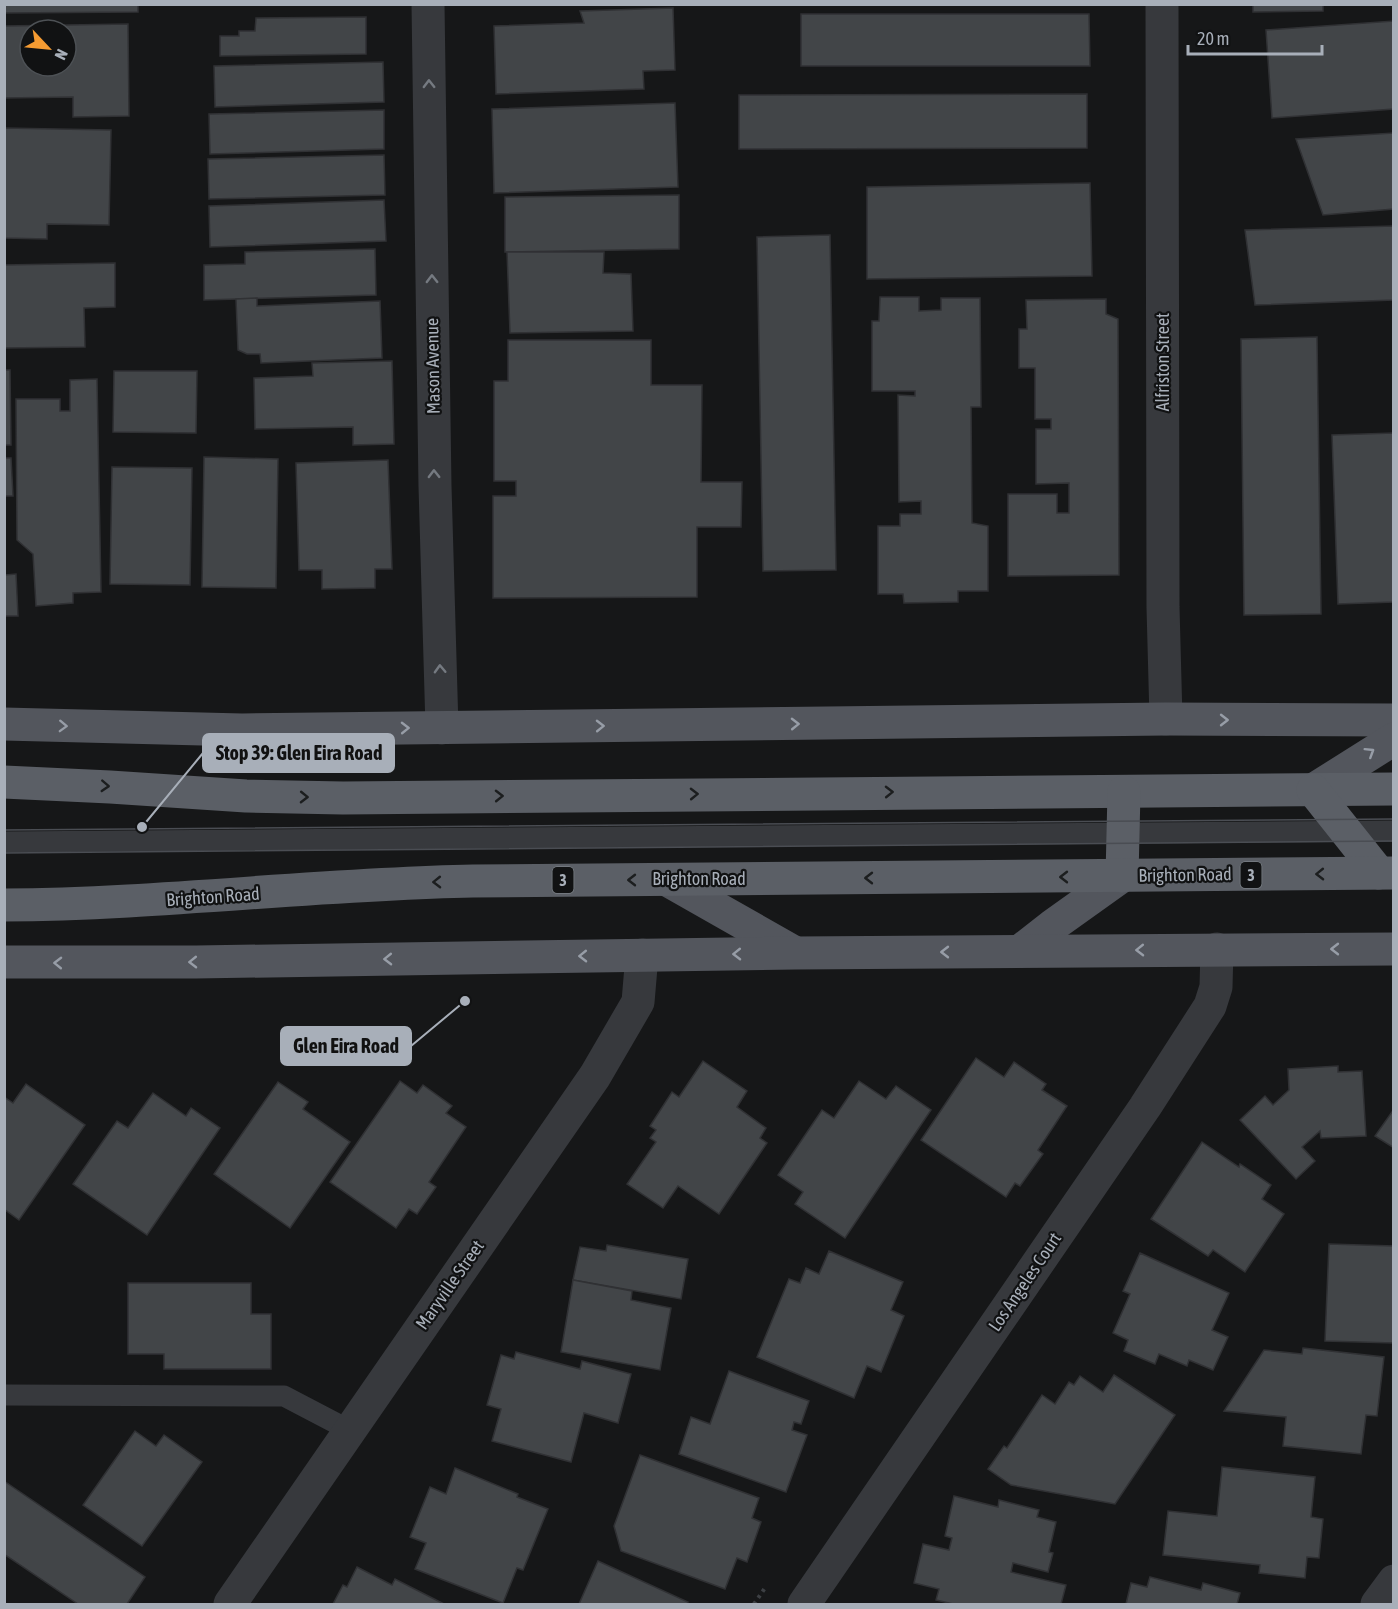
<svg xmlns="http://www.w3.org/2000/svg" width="1398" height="1609" font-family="'Asap Condensed',sans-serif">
<rect width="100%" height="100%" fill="#161718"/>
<g fill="#424548" stroke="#303134" stroke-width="1.5" fill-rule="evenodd">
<path d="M4,4H138V12L4,13Z"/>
<path d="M1253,4H1323V11L1253,12Z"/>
<path d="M673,8L675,70L643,71L644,89L496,94L494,26L584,23L580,11Z"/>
<path d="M801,14H1089L1090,66H801Z"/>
<path d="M366,17V54L220,56V36H239V31H255L256,18Z"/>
<path d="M1394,21V109L1272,118L1266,30Z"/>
<path d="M128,24L129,116L73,117V97L4,98V26ZM30,30H66V66H30Z"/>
<path d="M383,62L384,102L215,107L214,66Z"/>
<path d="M1087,94V148L739,149V95Z"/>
<path d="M675,103L678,187L494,193L492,109Z"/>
<path d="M384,110V149L210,154L209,114Z"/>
<path d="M4,128L111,130L109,225L47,224V239L4,238Z"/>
<path d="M1394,133V209L1323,215L1296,139Z"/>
<path d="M384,155L385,195L209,199L208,159Z"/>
<path d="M1090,183L1092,276L867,279V187Z"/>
<path d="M679,195V249L505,252V197Z"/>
<path d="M384,200L386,241L210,247L209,206Z"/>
<path d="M1394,226V300L1255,305L1245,230Z"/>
<path d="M830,235L836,570L763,571L757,237Z"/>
<path d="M375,249L376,295L204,300V265L245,264V252Z"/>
<path d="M507,252H604L603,273L631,274L633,331L510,333Z"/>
<path d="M115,263V307L84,308L85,347L4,348V265Z"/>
<path d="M880,297H919V311L941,310V298H980L981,407H971L972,523L988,526V591H958V602L904,603L903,594H878V526H900V514H921V501L899,502L898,395L915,396V391H872V321H879Z"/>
<path d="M257,298V306L380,301L382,358L261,363L260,354H247L238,350L236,299Z"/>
<path d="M1106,299V314L1118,319L1119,575L1008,576V494H1057V513H1069V483L1036,484V429H1051V419H1035V368H1019V329H1027L1026,300Z"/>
<path d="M1317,337L1321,614L1244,615L1241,339Z"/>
<path d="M508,340H651V385H702L701,482H742L741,527H697V597L493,598V496H516V481H494V381H508Z"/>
<path d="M392,361L394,444L353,445V427L255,429L254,378L313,376L312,363Z"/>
<path d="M4,370H10L11,445H4Z"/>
<path d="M114,371H197L196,433L113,432Z"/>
<path d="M97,379L101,592L73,593V603L36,606L33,554L17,540L16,399H60V411H70V380Z"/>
<path d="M1394,433V602L1338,604L1332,435Z"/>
<path d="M204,457L278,459L276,588L202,587Z"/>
<path d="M4,458H11L13,496H4Z"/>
<path d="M388,460L392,569H375V588L322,589V570H299L296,463Z"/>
<path d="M112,467L192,468L190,585L110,584Z"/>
<path d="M4,551L5,575L16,574L18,616H4Z"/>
<path d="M976,1058L1004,1077L1014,1062L1046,1084L1042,1090L1067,1106L1038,1150L1043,1154L1020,1186L1015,1183L1006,1197L921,1140Z"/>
<path d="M703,1061L747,1091L737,1107L766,1128L760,1138L767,1143L719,1214L678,1186L663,1208L627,1184L656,1142L650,1138L656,1130L650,1126L672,1092L679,1097Z"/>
<path d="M1338,1066V1072L1362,1071L1366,1136L1321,1138L1320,1131L1302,1147L1315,1161L1296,1179L1240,1120L1265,1096L1273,1105L1289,1090L1288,1069Z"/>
<path d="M400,1081L417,1093L423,1085L452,1106L446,1113L466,1127L429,1182L436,1187L417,1214L409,1209L396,1228L330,1182Z"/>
<path d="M859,1081L886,1099L896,1086L931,1110L845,1238L795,1204L803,1192L778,1175L822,1110L834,1118Z"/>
<path d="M278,1082L308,1102L303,1109L350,1142L290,1228L214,1174Z"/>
<path d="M26,1084L85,1125L19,1220L4,1209V1097L13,1103Z"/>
<path d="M153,1093L186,1116L191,1108L220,1128L147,1235L73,1184L117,1121L128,1128Z"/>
<path d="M1394,1109V1148L1375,1136Z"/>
<path d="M1202,1142L1239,1167L1240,1164L1271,1185L1262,1199L1284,1214L1245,1272L1213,1250L1208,1256L1151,1219Z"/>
<path d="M1329,1244L1394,1246V1343L1325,1341Z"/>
<path d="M607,1245L688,1259L681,1299L573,1280L580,1247L606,1251Z"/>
<path d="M829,1251L903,1282L891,1310L904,1316L881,1372L867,1366L854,1398L757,1357L789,1279L800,1283L806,1268L819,1274Z"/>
<path d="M1140,1253L1229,1293L1212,1330L1228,1337L1213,1370L1189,1360L1187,1366L1159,1354L1155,1364L1124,1351L1128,1340L1113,1333L1130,1294L1123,1291Z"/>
<path d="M573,1280L632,1291L631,1300L671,1308L660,1370L561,1352Z"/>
<path d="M128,1283H251V1314H271V1369H164V1354H128Z"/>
<path d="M1303,1348L1384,1357L1377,1416L1366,1415L1361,1454L1283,1446L1286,1417L1224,1411L1264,1350L1302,1354Z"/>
<path d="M516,1352L580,1369L582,1361L631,1374L618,1423L584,1413L571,1462L492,1441L501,1409L487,1405L501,1355L514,1359Z"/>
<path d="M729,1371L809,1401L801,1424L794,1422L792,1430L807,1435L786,1492L679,1454L691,1417L710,1424Z"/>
<path d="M1114,1375L1175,1415L1115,1504L1011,1485L988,1469L1004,1446L1007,1448L1042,1395L1055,1404L1069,1382L1074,1385L1080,1376L1103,1392Z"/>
<path d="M135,1431L156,1446L164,1435L202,1462L142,1546L83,1505Z"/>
<path d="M640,1455L759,1498L752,1518L761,1522L747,1562L737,1558L725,1589L621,1551L614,1526Z"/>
<path d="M1222,1467L1315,1477L1311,1517L1323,1519L1319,1558L1307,1557L1305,1578L1259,1573L1260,1565L1163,1555L1168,1511L1217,1516Z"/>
<path d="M455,1468L518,1494L517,1497L548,1509L523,1570L517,1568L503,1603L415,1569L426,1543L410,1537L430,1487L446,1494Z"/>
<path d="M4,1481L145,1577L127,1604H78L4,1554Z"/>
<path d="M954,1496L998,1507L999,1500L1039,1510L1037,1517L1056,1522L1049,1552L1053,1553L1048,1572L1013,1563L1011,1572L1066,1585L1061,1604H953L936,1600L939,1589L914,1583L923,1544L949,1550L952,1538L945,1536Z"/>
<path d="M598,1561L688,1602L687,1604H579Z"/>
<path d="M357,1567L392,1585L395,1579L444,1604H333L343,1585L347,1587Z"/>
<path d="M1150,1577L1201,1590L1203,1583L1240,1593L1237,1604H1126L1131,1583L1147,1587Z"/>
</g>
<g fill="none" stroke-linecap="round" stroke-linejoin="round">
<path stroke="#3d4044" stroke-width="4" stroke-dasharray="3 4.5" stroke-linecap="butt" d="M754,1604L765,1588"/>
<g stroke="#37393d" stroke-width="21">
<path d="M4,842L1394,831"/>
<path d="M4,1395L284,1396L349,1430"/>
</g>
<g stroke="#37393d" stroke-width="33">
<path d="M428,4L435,486L442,728"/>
<path d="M1162,4L1163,607L1166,719"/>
<path d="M230,1604L595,1076L638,1002L642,955"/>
<path d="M804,1604L1145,1107L1210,1006L1216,987L1217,949"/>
<path d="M1377,1604L1394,1581"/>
</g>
<g stroke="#53565d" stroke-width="33">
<path d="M4,724L242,730L1166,719L1394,720"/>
<path d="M1313,790L1394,739"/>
<path d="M667,880L794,952"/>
<path d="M1020,951L1052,926L1122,876"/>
<path d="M4,962H196L795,953L1394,949"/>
</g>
<g stroke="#5b5f66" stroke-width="33">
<path d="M4,782L110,787L246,796L343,798L1394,789"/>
<path d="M1313,790L1379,873"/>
<path d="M1122,876L1124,792"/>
<path d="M4,905C161,904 316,884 473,881L1394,873"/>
</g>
<g stroke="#4a4d53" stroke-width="1.5">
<path d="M4,830L1394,819"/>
<path d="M4,853L1394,841"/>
</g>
</g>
<defs><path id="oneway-chevron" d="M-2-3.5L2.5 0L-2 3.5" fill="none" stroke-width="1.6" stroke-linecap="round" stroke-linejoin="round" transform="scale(1.5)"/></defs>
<g stroke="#757a81">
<use href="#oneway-chevron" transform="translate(429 84) rotate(-91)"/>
<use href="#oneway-chevron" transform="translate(432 279) rotate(-91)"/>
<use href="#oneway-chevron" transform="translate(434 474) rotate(-91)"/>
<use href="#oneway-chevron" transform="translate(440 669) rotate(-92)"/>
</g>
<g stroke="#979da7">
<use href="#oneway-chevron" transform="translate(1224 720)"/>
<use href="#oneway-chevron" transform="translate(795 724) rotate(-1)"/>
<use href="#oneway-chevron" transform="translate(63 726) rotate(2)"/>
<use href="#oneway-chevron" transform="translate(600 726) rotate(-1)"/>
<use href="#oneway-chevron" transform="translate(405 728) rotate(-1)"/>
<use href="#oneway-chevron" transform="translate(1370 752) rotate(-32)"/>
<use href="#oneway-chevron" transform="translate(1335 949) rotate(180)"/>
<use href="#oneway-chevron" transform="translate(1140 950) rotate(179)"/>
<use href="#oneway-chevron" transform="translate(945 952) rotate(180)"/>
<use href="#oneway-chevron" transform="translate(737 954) rotate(179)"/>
<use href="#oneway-chevron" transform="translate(583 956) rotate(179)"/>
<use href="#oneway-chevron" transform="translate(388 959) rotate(179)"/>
<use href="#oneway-chevron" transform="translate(193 962) rotate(179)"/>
<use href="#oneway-chevron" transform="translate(58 963) rotate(-179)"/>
</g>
<g stroke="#1c1e1f">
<use href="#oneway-chevron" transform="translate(105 786) rotate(3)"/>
<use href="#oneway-chevron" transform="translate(889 792) rotate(-1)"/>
<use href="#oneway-chevron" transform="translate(694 794) rotate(-1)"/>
<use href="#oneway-chevron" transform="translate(499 796) rotate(-1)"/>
<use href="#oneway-chevron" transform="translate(304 797) rotate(1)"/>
<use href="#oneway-chevron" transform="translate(1320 874) rotate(179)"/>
<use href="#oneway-chevron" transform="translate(1064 877) rotate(180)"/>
<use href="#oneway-chevron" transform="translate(869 878) rotate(180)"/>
<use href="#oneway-chevron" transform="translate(632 880) rotate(180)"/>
<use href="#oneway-chevron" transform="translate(437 882) rotate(179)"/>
</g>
<g text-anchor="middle" stroke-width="4.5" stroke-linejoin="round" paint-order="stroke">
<g fill="#111213" stroke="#7b8087" stroke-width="1.5">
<rect x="1240.5" y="862" width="21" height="26" rx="4.5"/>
<rect x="552.5" y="867" width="21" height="26" rx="4.5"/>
</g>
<g font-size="16" font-weight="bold" fill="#a8afb9">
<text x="1251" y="881">3</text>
<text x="563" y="886">3</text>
</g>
<g font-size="18" fill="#a8afb9" stroke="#111213">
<text transform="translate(1163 362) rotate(-90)" y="6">Alfriston Street</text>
<text transform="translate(433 366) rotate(-91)" y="6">Mason Avenue</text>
<text transform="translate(1185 875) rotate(-1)" y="6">Brighton Road</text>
<text x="699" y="885">Brighton Road</text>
<text transform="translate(213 897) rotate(-4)" y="6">Brighton Road</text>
<text transform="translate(1025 1282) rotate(-56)" y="6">Los Angeles Court</text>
<text transform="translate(450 1285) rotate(-55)" y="6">Maryville Street</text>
</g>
</g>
<path fill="none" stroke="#a8afb9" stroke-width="2" d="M142 827L203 753M465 1001L411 1046"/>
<g fill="#a8afb9" stroke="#111213" stroke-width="2">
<circle cx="142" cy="827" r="6"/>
<circle cx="465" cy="1001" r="6"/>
</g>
<g fill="#a8afb9" stroke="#a8afb9" stroke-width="2">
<rect x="203" y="734" width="191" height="38" rx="6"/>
<rect x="281" y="1027" width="130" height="38" rx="6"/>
</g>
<g font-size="20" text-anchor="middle" font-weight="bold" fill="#111">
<text x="299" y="760">Stop 39: Glen Eira Road</text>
<text x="346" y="1053">Glen Eira Road</text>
</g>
<rect width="1398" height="1609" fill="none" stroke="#a8afb9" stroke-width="12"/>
<g transform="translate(48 48) rotate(116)"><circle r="28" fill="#111213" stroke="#4d5155" stroke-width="1.5"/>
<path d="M0-4.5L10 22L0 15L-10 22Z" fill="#f59b32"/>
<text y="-9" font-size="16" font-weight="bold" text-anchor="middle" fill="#a8afb9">N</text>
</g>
<path d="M1188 45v9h134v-9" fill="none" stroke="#a8afb9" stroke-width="3"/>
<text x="1197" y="45" font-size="18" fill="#a8afb9" stroke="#111213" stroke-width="4.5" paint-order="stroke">20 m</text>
</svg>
